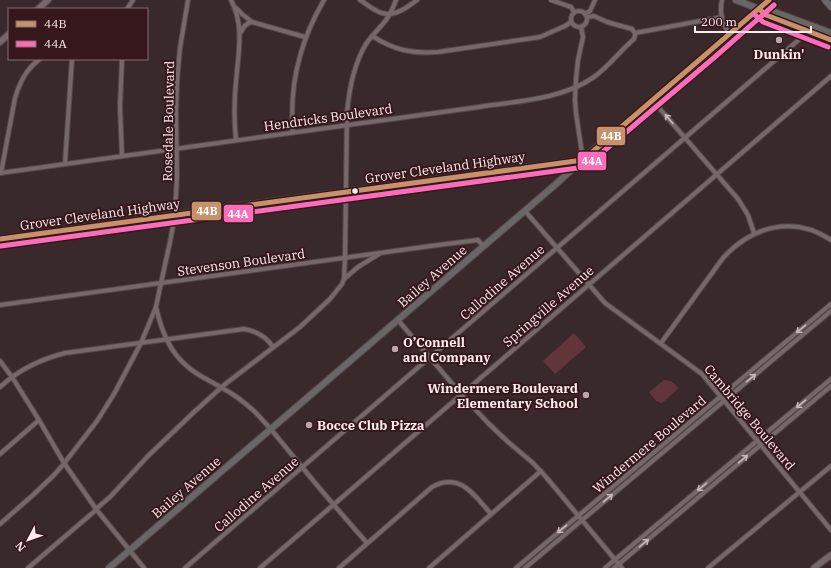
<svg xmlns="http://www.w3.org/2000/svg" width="831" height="568" font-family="'IBM Plex Serif',serif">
<rect width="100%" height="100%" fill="#3a292b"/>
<g fill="#62353b">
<path d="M574,333L586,347L555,374L543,361Z"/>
<path d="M664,380L671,381L679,388L662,403L656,401L649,392L658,385Z"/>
</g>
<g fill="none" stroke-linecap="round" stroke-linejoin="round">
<g stroke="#554648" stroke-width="6">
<g id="street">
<path d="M231,0C245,26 238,54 236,82C234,101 234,121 236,140"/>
<path d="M360,0C367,4 374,11 382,13C395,17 408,7 417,0"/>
<path d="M551,0L571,7L574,12"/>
<path d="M722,0C719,13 722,24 730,34"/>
<path d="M236,8L242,14L252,22L305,37"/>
<path d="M127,9L133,0"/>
<circle cx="579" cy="19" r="8"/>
<path d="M585,14L590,11L595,0"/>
<path d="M587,17L594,16L607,22L632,29L635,33"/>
<path d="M581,27L583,37L578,60L576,79L575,100L576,113L583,160"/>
<path d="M241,32C243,27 247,23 252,22"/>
<path d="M635,33L722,17"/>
<path d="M372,36C394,50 412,54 438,52L540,37L565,26L571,22"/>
<path d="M653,101L738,199L748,215L754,233"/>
<path d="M293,132C289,85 300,41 324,0"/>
<path d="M122,156L120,107L122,59"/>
<path d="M65,163L72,59"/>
<path d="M0,173L479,107C517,101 561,100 594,77C609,66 620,51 634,39L635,35V33"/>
<path d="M1,173L15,98C20,82 26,69 40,59"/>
<path d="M525,211L605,303L702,374L831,530"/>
<path d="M344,279L358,267L379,254"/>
<path d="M0,305L438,245L478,240L483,246"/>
<path d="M156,307C161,329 169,352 188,367C198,376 211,381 222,388C234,394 244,402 254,411C271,428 286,448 302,467C323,493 345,518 367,543"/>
<path d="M397,319L461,394L488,423L507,441L533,463L546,477L622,568"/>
<path d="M661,343L723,258C752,226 794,215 831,240"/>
<path d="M0,361L12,377L39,420L64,463L96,509L144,568"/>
<path d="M0,387C20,369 39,360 65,353L244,329C256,331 266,336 273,347"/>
<path d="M0,454L39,420"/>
<path d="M96,509L110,497L148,456L194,412L224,385L300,327L330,299L342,284L344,279L345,258L347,113C349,90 354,64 366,44C372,35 380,28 386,20C391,14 393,7 396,0"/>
<path d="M0,524L33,495L54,475L62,466L97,421L114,394L141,343L156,307L161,283L170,242L175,215L177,175L176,115L177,81L180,48L188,0"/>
<path d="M28,568L96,510"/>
<path d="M185,568L809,31"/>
<path d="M260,568L831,76"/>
<path d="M339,568L432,487C460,471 475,496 491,514"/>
<path d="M429,568L541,471"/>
<path d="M516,568L831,304"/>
<path d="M525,568L831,311"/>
<path d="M605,568L831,379"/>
<path d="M614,568L831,386"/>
<path d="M708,568L831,466"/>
</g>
</g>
<g stroke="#554648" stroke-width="8">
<g id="secondary">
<path d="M38,9L48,0"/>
<path d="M0,42L9,34"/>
<path d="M814,568L831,555"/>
</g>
</g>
<g stroke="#554648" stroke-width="8">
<g id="primary">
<path d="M736,0L759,9L772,11L831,33"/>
<path d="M825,0L831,7"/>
<path d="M759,9L766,15L831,40"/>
<path d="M0,239L231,207L583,160"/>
<path d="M109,568L556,184L600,144L653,101L734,31L769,0"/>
</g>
</g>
<use href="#street" stroke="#766768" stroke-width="4"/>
<use href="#secondary" stroke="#766768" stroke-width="5.5"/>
<use href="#primary" stroke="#686667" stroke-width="6"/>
<g stroke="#36181c" stroke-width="8">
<g id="bus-1">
<path d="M759,9L766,15L831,40"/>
<path d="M0,239L583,160L769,0"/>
</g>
</g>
<g stroke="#36181c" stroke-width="8">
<g id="bus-2">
<path d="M754,14L763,22L828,47"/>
<path d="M1,246L585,167L716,56L774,5"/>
</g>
</g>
<use href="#bus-1" stroke="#c7916a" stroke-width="5"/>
<use href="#bus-2" stroke="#fb6dba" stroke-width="5"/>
</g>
<defs><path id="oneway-shaft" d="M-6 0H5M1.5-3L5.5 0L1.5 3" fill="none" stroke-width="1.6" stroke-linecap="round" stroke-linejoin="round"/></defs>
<g stroke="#c8b7b8">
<use href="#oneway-shaft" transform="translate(669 119) rotate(-130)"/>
<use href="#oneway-shaft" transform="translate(801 329) rotate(140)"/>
<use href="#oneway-shaft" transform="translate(751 378) rotate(-40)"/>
<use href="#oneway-shaft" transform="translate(801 404) rotate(140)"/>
<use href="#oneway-shaft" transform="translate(743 459) rotate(-40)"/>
<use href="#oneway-shaft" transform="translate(702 487) rotate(140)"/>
<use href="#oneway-shaft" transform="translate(608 498) rotate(-40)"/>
<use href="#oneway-shaft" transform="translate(562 529) rotate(140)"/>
<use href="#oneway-shaft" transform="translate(644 543) rotate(-40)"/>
</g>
<g fill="#b9a8a9" stroke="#36181c" stroke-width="1.5">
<circle cx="779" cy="40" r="4"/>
<circle cx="395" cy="349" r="4"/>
<circle cx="586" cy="395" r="4"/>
<circle cx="309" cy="425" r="4"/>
</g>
<circle fill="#feeced" stroke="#36181c" stroke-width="1.5" cx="355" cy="191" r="3.5"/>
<g text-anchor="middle" stroke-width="4" stroke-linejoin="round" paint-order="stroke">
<g font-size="13" font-weight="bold" fill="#feeced" stroke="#36181c" text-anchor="start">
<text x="779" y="59" text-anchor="middle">Dunkin'</text>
<text x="403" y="347">O’Connell<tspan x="403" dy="15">and Company</tspan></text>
<text x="578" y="393" text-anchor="end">Windermere Boulevard<tspan x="578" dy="15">Elementary School</tspan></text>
<text x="317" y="430">Bocce Club Pizza</text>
</g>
<g font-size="13" fill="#feeced" stroke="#36181c">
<text transform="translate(328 117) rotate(-8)" y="5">Hendricks Boulevard</text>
<text transform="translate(168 121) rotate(-89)" y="5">Rosedale Boulevard</text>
<text transform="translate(445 167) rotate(-8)" y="5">Grover Cleveland Highway</text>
<text transform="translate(100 214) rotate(-8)" y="5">Grover Cleveland Highway</text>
<text transform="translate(241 262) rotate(-8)" y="5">Stevenson Boulevard</text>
<text transform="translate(432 276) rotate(-41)" y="5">Bailey Avenue</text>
<text transform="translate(502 282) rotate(-41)" y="5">Callodine Avenue</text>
<text transform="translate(548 306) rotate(-41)" y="5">Springville Avenue</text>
<text transform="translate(750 417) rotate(50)" y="5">Cambridge Boulevard</text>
<text transform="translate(649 444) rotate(-40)" y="5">Windermere Boulevard</text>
<text transform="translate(186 487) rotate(-41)" y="5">Bailey Avenue</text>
<text transform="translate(256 494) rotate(-41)" y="5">Callodine Avenue</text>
</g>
</g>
<g stroke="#36181c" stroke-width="1.5">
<rect x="596" y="126" width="30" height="20" rx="4" fill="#c7916a"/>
<rect x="577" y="151" width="30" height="20" rx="4" fill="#fb6dba"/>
<rect x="191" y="201" width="31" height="20" rx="4" fill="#c7916a"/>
<rect x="223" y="204" width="31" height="19" rx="4" fill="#fb6dba"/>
</g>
<g font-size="11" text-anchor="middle" font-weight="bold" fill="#fff">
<text x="611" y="140">44B</text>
<text x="592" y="165">44A</text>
<text x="207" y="215">44B</text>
<text x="238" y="218">44A</text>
</g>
<rect x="8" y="8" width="140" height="52" fill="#36181c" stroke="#866d70"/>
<rect x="16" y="21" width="20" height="6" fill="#c7916a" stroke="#866d70"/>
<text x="44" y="28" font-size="12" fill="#feeced">44B</text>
<rect x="16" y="41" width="20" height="6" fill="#fb6dba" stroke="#866d70"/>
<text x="44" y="48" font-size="12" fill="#feeced">44A</text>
<g transform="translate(28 540) rotate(229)" stroke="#36181c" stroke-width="3" paint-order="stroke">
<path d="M0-3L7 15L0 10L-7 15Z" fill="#feeced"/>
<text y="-6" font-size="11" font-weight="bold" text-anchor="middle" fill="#feeced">N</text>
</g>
<path d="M695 26v6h116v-6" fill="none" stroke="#feeced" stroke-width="2"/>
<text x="701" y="26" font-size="12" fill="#feeced" stroke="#36181c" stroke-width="3" paint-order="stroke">200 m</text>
</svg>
